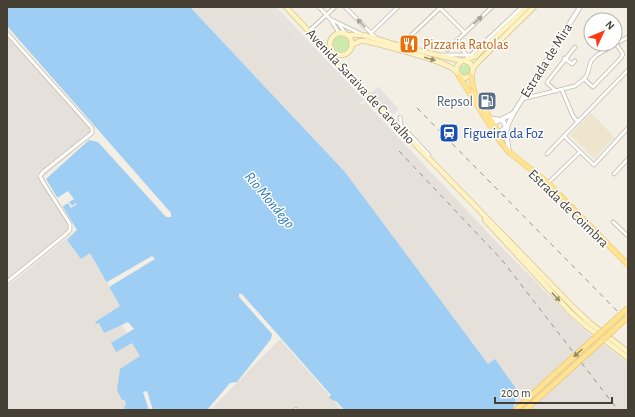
<svg xmlns="http://www.w3.org/2000/svg" width="635" height="417" font-family="'Alegreya Sans',sans-serif">
<rect width="100%" height="100%" fill="#f3efe5"/>
<g fill="#e5e1da">
<path d="M190,7H269L362,105L365,102L492,237L570,317L587,332L628,363V410H512L495,360L488,365L345,172Z"/>
<path d="M7,36L95,133L43,177L72,226L7,279Z"/>
<path d="M75,231L90,253L120,306L113,311L141,356L167,410H7V287Z"/>
<path d="M280,339L342,410H210Z"/>
</g>
<path fill="#ede5ce" d="M591,113L615,138L612,141L611,140L594,159L570,135Z"/>
<g fill="#cceaab">
<circle cx="341" cy="44" r="8"/>
<circle cx="465" cy="70" r="5.5"/>
</g>
<g fill="#e4e1de">
<path d="M270,7H276L365,101L360,103Z"/>
<path d="M378,87L399,109L393,115L371,93Z"/>
</g>
<path fill="#9ecef4" d="M7,7H190L345,172L488,364L495,359L517,390L513,410H344L337,402L329,398L331,395L242,294H239V297L272,334L271,339L237,382L230,383L207,410H125L124,406L126,405L125,400H122L117,390L120,369L140,356L132,343L116,352L111,343L134,329L128,322L104,333L99,323L96,324L95,322L120,306L90,253L81,259L67,240L77,230L46,179L89,140L98,142L166,217H171V213L7,26Z"/>
<g fill="#f3efe5">
<path d="M68,191L74,199L69,202L72,206L76,203L77,204L71,208L68,203L62,207L57,198Z"/>
<path d="M152,256L155,259L109,287L107,282Z"/>
<path d="M147,391L153,410H149L143,392Z"/>
</g>
<g fill="none" stroke-linecap="round" stroke-linejoin="round">
<g stroke="#c2baaa" stroke-width="4.5">
<g id="minor">
<path d="M319,7L330,19L361,34"/>
<path d="M345,7L376,38"/>
<path d="M439,7L465,33"/>
<path d="M331,20L339,33"/>
<path d="M339,24L345,33"/>
<path d="M309,31L335,7"/>
<path d="M7,33L92,128V133L43,172L40,176L43,182L70,224V230L65,235L7,282"/>
<path d="M371,33L398,7"/>
<path d="M458,39L459,45L467,56"/>
<path d="M400,46L441,7"/>
<path d="M447,50L492,7"/>
<path d="M442,55H471L522,7"/>
<path d="M564,58L572,64L575,61"/>
<path d="M628,70L564,136L594,165L628,128"/>
<path d="M584,79L593,87L621,58L623,54L616,44"/>
<path d="M562,90L573,116L578,122"/>
<path d="M556,91L547,83L548,81L575,47"/>
<path d="M522,99L575,86L584,79L587,75L591,61L597,55L628,37"/>
<path d="M400,117L401,125L429,155"/>
<path d="M547,154L564,136"/>
<path d="M614,174L628,159"/>
<path d="M548,183L580,152"/>
<path d="M613,222L628,236"/>
<path d="M295,410L296,409"/>
</g>
</g>
<g stroke="#c2baaa" stroke-width="5.5">
<g id="tertiary">
<path d="M490,118L500,120L512,114"/>
<path d="M494,125L496,122L500,120L503,121L506,127C503,130 501,132 497,131"/>
<path d="M509,151C506,133 504,131 513,114L580,7"/>
</g>
</g>
<g stroke="#d6c592" stroke-width="6">
<g id="secondary">
<path d="M286,7L319,42L323,49L575,309L590,323L628,352"/>
<circle cx="341" cy="44" r="11"/>
<path d="M348,35H363L400,46L462,61L476,56L527,7"/>
<path d="M352,45L360,41H366C384,46 445,60 456,71"/>
<path d="M462,61L457,66L456,71L461,77L465,78L472,75L473,68L470,63L465,61"/>
<path d="M473,68L480,60L534,7"/>
<path d="M485,220L571,313L586,326L628,358"/>
</g>
</g>
<g stroke="#e9c25d" stroke-width="6">
<g id="primary">
<path d="M459,76L500,141L509,152L548,183L628,265"/>
<path d="M471,76L474,92L498,132"/>
<path d="M516,410L548,380"/>
<path d="M525,410L553,385"/>
</g>
</g>
<use href="#minor" stroke="#fff" stroke-width="3"/>
<use href="#tertiary" stroke="#fff" stroke-width="4"/>
<use href="#secondary" stroke="#fff2c3" stroke-width="4.5"/>
<use href="#primary" stroke="#ffe392" stroke-width="5"/>
<g stroke="#959595" stroke-width="1" stroke-dasharray="5 5" stroke-linecap="butt">
<path d="M417,108L628,322"/>
<path d="M399,151L502,260L618,410"/>
</g>
<g stroke="#e9c25d" stroke-width="6" stroke-linecap="butt">
<g id="primary-bridge">
<path d="M548,380L628,308"/>
<path d="M553,385L628,317"/>
</g>
</g>
<use href="#primary-bridge" stroke="#ffe392" stroke-width="5"/>
</g>
<defs><path id="oneway-solid" d="M-6-.8H1V-3.2L6.5 0L1 3.2V.8H-6Z"/></defs>
<g fill="#a2a09a">
<use href="#oneway-solid" transform="translate(478 20) rotate(-43)"/>
<use href="#oneway-solid" transform="translate(361 23) rotate(-135)"/>
</g>
<g fill="#999074">
<use href="#oneway-solid" transform="translate(430 59) rotate(16)"/>
<use href="#oneway-solid" transform="translate(556 297) rotate(47)"/>
</g>
<use fill="#99895e" href="#oneway-solid" transform="translate(578 353) rotate(138)"/>
<defs>
<g id="restaurant-square" transform="scale(1)"><rect x="-9" y="-9" width="18" height="18" rx="4" fill="#e8710a" stroke="#fff"/><path d="M-5-6h1v4h1v-4h1v4h1v-4h1v5L-1.5 .5V6h-2V.5L-5-1ZM5-6V6H3V1.5H1.5Q1.5-4 5-6Z" fill="#fff"/></g>
<g id="fuel-square" transform="scale(1)"><rect x="-9" y="-9" width="18" height="18" rx="4" fill="#5c6f8a" stroke="#fff"/><path d="M-5.5-6h7V0h2V4h1.3V-2.5L3-4.5l.8-.8L6-3V5H2.5V1h-1V6h-7ZM-4.2-4.7v3.2H.2V-4.7Z" fill="#fff"/></g>
<g id="station-square" transform="scale(1)"><rect x="-9" y="-9" width="18" height="18" rx="4" fill="#1a4fb4" stroke="#fff"/><path d="M-3-6H3Q5-6 5-4V2Q5 4 3 4L4.5 6H3L1.5 4h-3L-3 6H-4.5L-3 4Q-5 4-5 2V-4Q-5-6-3-6ZM-3.5-4v3h7v-3ZM-3.5 1v1.5H-2V1ZM2 1v1.5H3.5V1Z" fill="#fff"/></g>
</defs>
<g fill-rule="evenodd">
<use href="#restaurant-square" x="409" y="44"/>
<use href="#fuel-square" x="487" y="101"/>
<use href="#station-square" x="449" y="133"/>
</g>
<g text-anchor="middle" stroke-width="3" stroke-linejoin="round" paint-order="stroke">
<g font-size="14" fill="#c56008" stroke="#fff" text-anchor="start">
<text x="423" y="49">Pizzaria Ratolas</text>
</g>
<g font-size="14" fill="#464034" stroke="#fff">
<text transform="translate(546 60) rotate(-58)" y="5">Estrada de Mira</text>
<text transform="translate(361 86) rotate(47)" y="5">Avenida Saraiva de Carvalho</text>
<text transform="translate(569 208) rotate(44)" y="5">Estrada de Coimbra</text>
</g>
<g font-size="14" fill="#4e5e75" stroke="#fff" text-anchor="end">
<text x="473" y="106">Repsol</text>
</g>
<g font-size="14" fill="#164399" stroke="#fff" text-anchor="start">
<text x="463" y="138">Figueira da Foz</text>
</g>
<g font-size="15" font-style="italic" fill="#2877b7" stroke="#fff">
<text transform="translate(270 200) rotate(50)" y="5">Rio Mondego</text>
</g>
</g>
<rect width="635" height="417" fill="none" stroke="#464034" stroke-width="16"/>
<g transform="translate(603 32) rotate(46)"><circle r="19" fill="#ffffff" stroke="#b5b3ae"/>
<path d="M0-3L7 15L0 10L-7 15Z" fill="#ff3a10"/>
<text y="-6" font-size="11" font-weight="bold" text-anchor="middle" fill="#464034">N</text>
</g>
<path d="M495 397v6h117v-6" fill="none" stroke="#464034" stroke-width="2"/>
<text x="501" y="397" font-size="12" fill="#464034" stroke="#ffffff" stroke-width="3" paint-order="stroke">200 m</text>
</svg>
